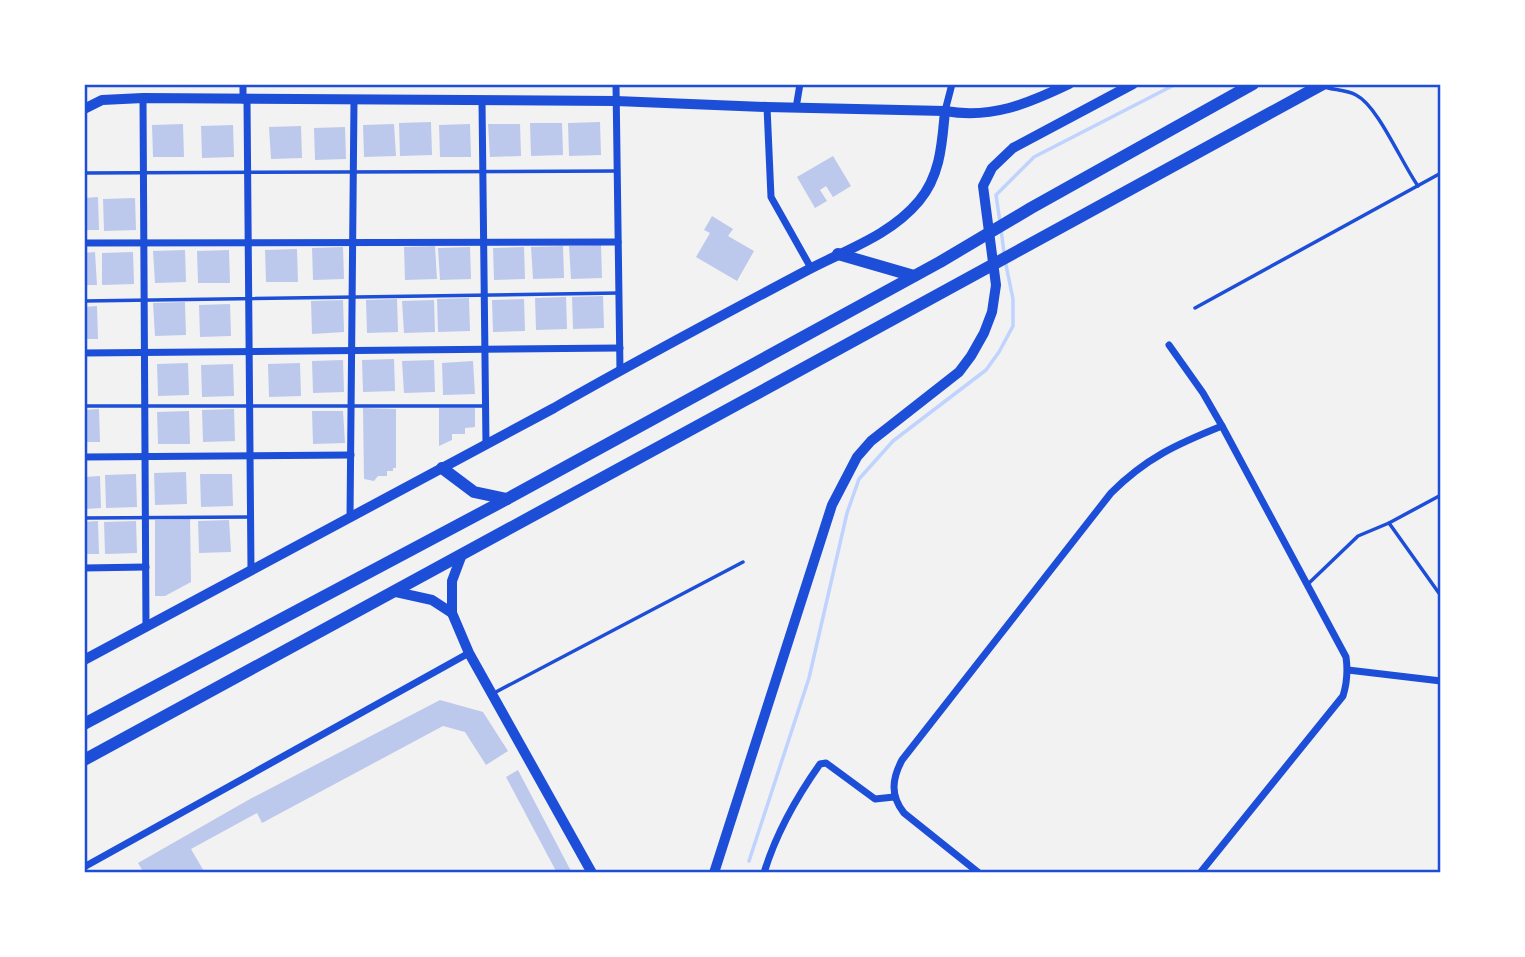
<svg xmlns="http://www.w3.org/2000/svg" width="1525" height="957" font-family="'Alegreya Sans',sans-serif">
<rect width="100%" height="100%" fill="#f2f2f2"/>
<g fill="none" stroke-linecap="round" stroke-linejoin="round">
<g stroke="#bfd3fe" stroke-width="3.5">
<path d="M1000,222L996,195L1034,157L1176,84"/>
<path d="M1001,229L1004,253"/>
<path d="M749,861L809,678L847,513L859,479L893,441L986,370L999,352L1013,326V299L1005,260"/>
</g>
</g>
<g fill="#bdc9ec">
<path d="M431,122L432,155L400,156L399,123Z"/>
<path d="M600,122L601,155L569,156L568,123Z"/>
<path d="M530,123H562L563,155L531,156Z"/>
<path d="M183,124L184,157H153L152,125Z"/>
<path d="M394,124L396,156L364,157L363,125Z"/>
<path d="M470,124L471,157H440L439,125Z"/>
<path d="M488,124H520L521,156L490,157Z"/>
<path d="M233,125L234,157L202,158L201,126Z"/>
<path d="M301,126L302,158L271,159L269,127Z"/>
<path d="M345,127L346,159L315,160L314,128Z"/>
<path d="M833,156L851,186L833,197L826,186L820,190L827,201L815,208L797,177Z"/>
<path d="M98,197L99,230H84V198Z"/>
<path d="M135,198L136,230L104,231L103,199Z"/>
<path d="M712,216L733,229L728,236L754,251L737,281L696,257L710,233L704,230Z"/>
<path d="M601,245L602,278L571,279L569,246Z"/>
<path d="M435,246L437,279L405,280L404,247Z"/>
<path d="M563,246L564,278L533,279L531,247Z"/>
<path d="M343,247L344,279L313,280L312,248Z"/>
<path d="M470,247L471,279L440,280L438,248Z"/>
<path d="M524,247L525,279L494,280L493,248Z"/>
<path d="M297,249L298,282H266L265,250Z"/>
<path d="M185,250L186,282L155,283L153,251Z"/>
<path d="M229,250L230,283H198L197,251Z"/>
<path d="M95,252L97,285H84V253Z"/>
<path d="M133,252L134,284L102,285V253Z"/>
<path d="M603,296L604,328L573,329L572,297Z"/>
<path d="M566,297L567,329L536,330L535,298Z"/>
<path d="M469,298L470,331L438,332L437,299Z"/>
<path d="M397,299L398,332L367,333L366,300Z"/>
<path d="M524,299L525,331L493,332L492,300Z"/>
<path d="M343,300L344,332L312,334L311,301Z"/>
<path d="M434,300L435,332L404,333L402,301Z"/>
<path d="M185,302L186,335L155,336L153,303Z"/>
<path d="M230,304L231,336L200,337L199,305Z"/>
<path d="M97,306L98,339H84V307Z"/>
<path d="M394,359L395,391L363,392L362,360Z"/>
<path d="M343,360L344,392L313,393L312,361Z"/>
<path d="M434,360L435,392L404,393L402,361Z"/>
<path d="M473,361L475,394L443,395L442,363Z"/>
<path d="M188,363L189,395L158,396L157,364Z"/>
<path d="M300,363L301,396L269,397L268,364Z"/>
<path d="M233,364L234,396L202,397L201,365Z"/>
<path d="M363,408L396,409V468H393V471H387V476H378L374,481L364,479Z"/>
<path d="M439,408H475V427L465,428V434H452V440L439,446Z"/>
<path d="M99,409L100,442H84V410Z"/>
<path d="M234,409L235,441L203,442L202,410Z"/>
<path d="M189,411L190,444H158L157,412Z"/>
<path d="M312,411H343L345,443L313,444Z"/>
<path d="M186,472L187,504L155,505L154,473Z"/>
<path d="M136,474L137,507L106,508L105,475Z"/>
<path d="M200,474H232L233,506L201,507Z"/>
<path d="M100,476L101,508L84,509V477Z"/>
<path d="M190,519L191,582L165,596H155V520Z"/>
<path d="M229,520L231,552L199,553L198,521Z"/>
<path d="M98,521L99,554H84V522Z"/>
<path d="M136,521L137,553L105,554L104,522Z"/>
<path d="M440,700L483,712L508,751L486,765L465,732L443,726L262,823L257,813L191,849L205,873H144L138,863L250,799Z"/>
<path d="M518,770L572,873H557L506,777Z"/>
</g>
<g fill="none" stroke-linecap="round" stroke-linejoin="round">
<g stroke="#1d4ed8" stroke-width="3.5">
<path d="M1324,87C1334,90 1347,90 1356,95C1378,106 1401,162 1418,186"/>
<path d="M84,173L617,171"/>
<path d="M84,301L619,293"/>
<path d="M1195,308L1441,173"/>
<path d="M84,406H485"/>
<path d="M1441,495L1389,523L1441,596"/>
<path d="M84,518L250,517"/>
<path d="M1308,584L1358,536L1389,523"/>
<path d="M494,693L743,562"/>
</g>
<g stroke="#1d4ed8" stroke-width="7">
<path d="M616,84L620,371"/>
<path d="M143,98L146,628"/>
<path d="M243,100V84"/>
<path d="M247,100L251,570"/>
<path d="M482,101L486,445"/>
<path d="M767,107L771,197L811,268"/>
<path d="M796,108L800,84"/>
<path d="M945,111L952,84"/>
<path d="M84,243L618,242"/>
<path d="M1169,345L1203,393L1222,426L1346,657C1348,671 1347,683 1343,696L1200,873"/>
<path d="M84,353L620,348"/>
<path d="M84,457L351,455"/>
<path d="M350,518L354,100"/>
<path d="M84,568L146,567"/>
<path d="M1348,670L1441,681"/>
<path d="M84,867L469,653"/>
<path d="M764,873C776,833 796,798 820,764L826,763L875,799L894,797"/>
<path d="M979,873L904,813C890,795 892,779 902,760L1111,493C1146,458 1177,444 1222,426"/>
</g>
<g stroke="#1d4ed8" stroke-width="10">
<path d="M84,109L102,100L143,98L616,101L767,107L945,111C992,119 1027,104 1069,84"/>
<path d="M461,557L452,581V613L469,653L592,873"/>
<path d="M396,592L432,600L452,613"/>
<path d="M84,660L554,408C636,361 719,317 802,273C842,251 889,237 919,201C941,175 942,142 945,111"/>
<path d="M714,873L832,505L857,457L871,441L959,372L971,356L984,333L992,312L996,285L983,186L992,168L1013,148L1133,84"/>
</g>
<g stroke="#1d4ed8" stroke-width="12">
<path d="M838,254L914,276"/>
<path d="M442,468L474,492L507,499"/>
<path d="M84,724L507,499L940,262L1031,208L1253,84"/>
<path d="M84,760C498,537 910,309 1323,84"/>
</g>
</g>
<rect width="1525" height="957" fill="none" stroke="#ffffff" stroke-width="172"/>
<rect x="86" y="86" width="1353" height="785" fill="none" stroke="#1d4ed8" stroke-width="2.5"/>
</svg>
